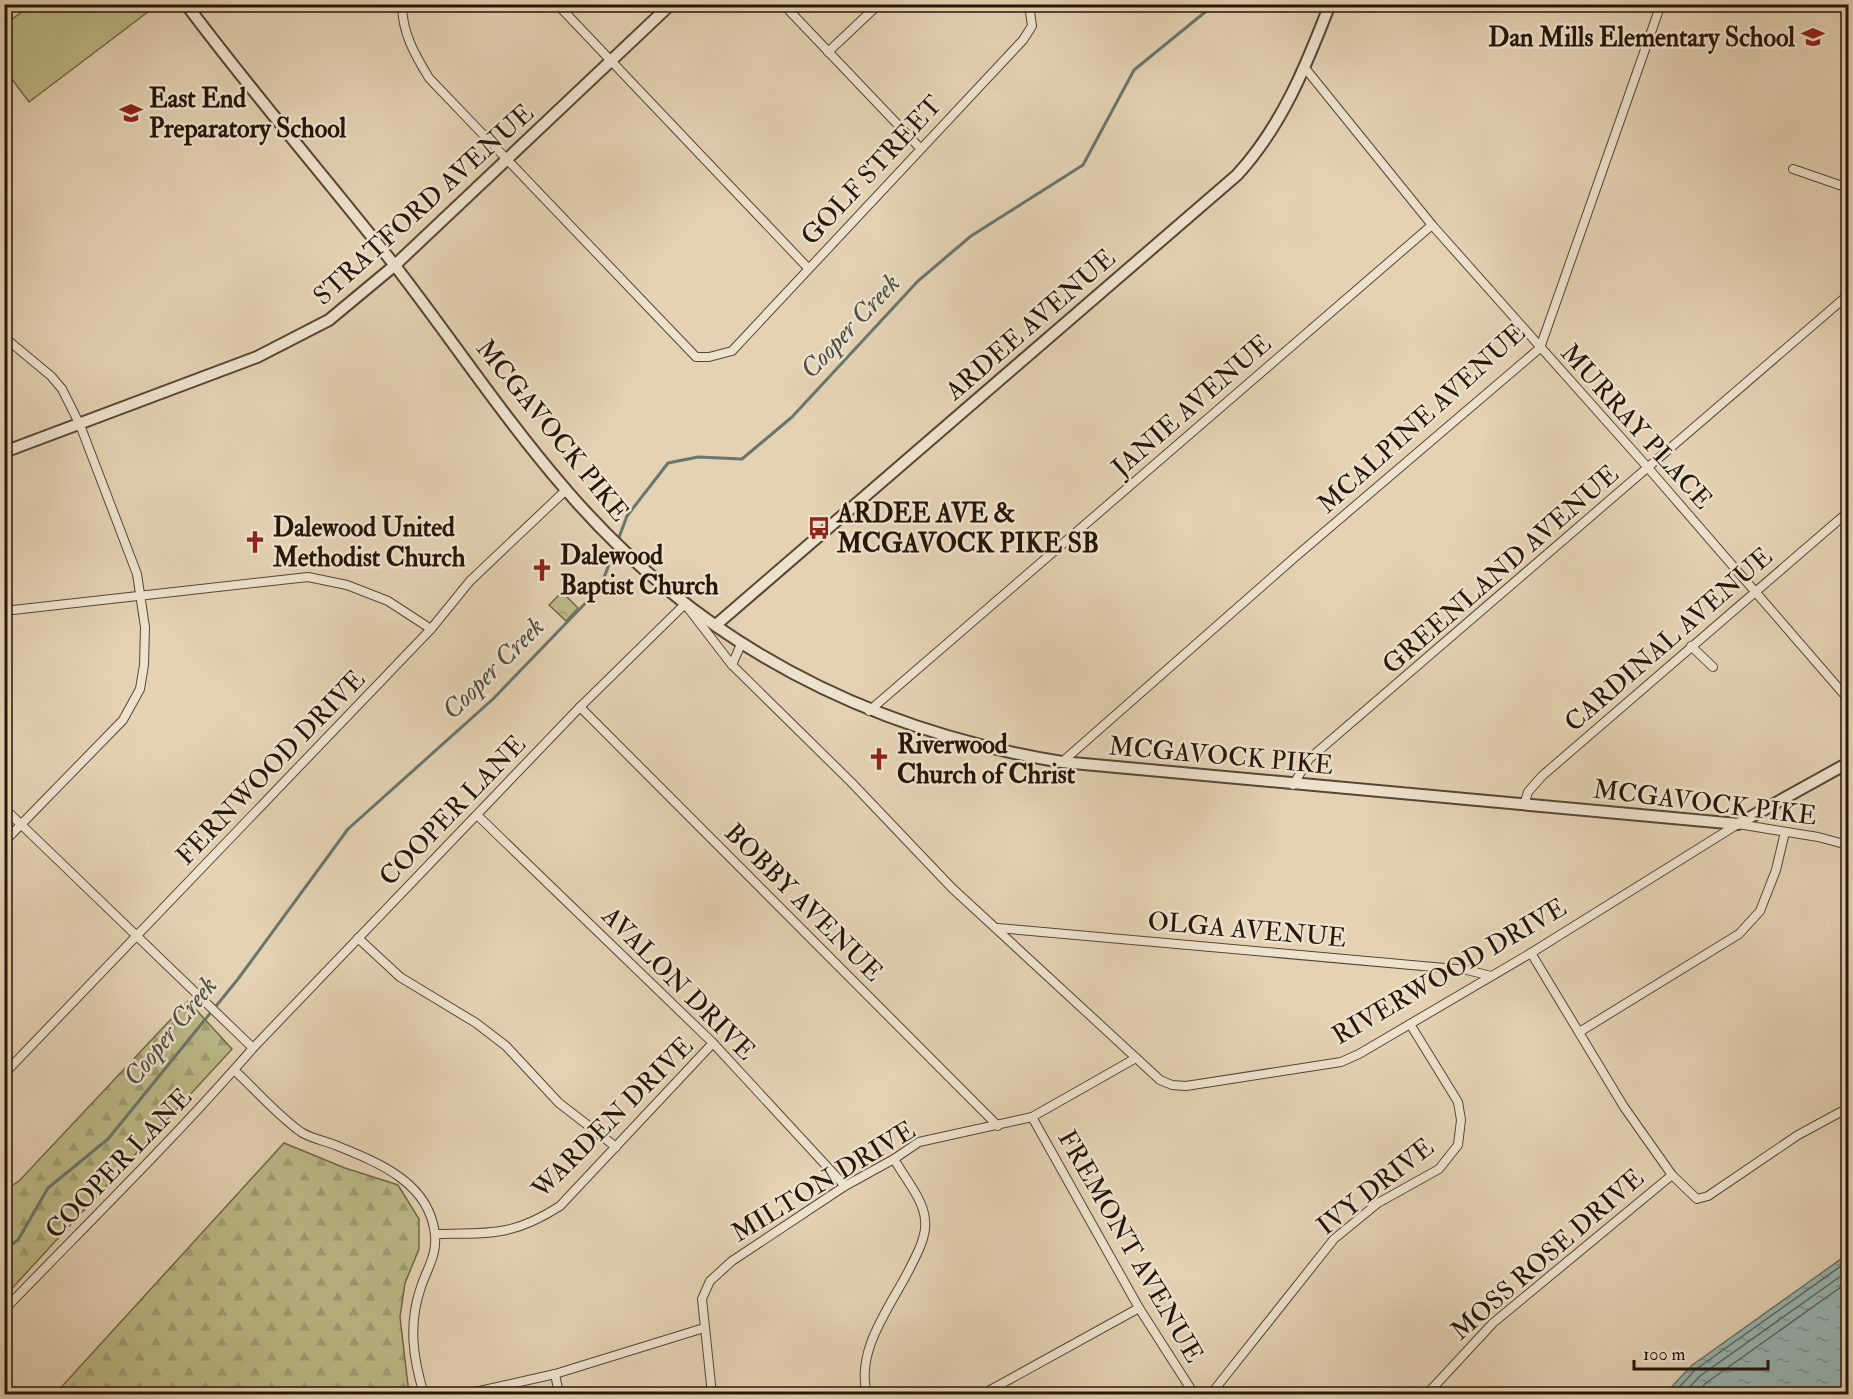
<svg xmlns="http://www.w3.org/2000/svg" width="1853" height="1399" font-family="'IM FELL Double Pica',serif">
<defs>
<pattern id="forest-firs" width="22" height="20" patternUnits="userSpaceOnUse" patternTransform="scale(1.5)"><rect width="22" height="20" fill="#bcba87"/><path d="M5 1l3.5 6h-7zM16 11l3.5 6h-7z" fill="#a19f73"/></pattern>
<pattern id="park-crowns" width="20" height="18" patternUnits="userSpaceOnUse" patternTransform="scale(1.5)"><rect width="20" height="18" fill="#bcba87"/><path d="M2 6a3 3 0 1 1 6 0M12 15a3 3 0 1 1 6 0" fill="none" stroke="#a19f73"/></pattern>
<pattern id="water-ripples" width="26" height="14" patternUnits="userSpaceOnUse" patternTransform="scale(1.5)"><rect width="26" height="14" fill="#96b6b1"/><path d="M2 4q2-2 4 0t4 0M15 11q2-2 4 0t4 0" fill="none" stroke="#7a938e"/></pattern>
</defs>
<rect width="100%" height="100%" fill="#e4d2b3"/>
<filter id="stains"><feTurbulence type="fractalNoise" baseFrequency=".00333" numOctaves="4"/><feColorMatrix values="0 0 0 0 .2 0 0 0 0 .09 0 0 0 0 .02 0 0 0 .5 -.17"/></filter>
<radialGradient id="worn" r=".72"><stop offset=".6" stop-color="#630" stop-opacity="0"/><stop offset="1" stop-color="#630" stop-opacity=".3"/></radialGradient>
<g fill="url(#forest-firs)" stroke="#716848" stroke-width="1.5">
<path d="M188,1001L232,1049L5,1296V1191L20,1180Z"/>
<path d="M284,1143L345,1168L398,1185L419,1219V1249L405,1283L400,1317L409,1394H55Z"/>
</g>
<path fill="url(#park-crowns)" stroke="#716848" stroke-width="1.5" d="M562,592L578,608L566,621L549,605Z"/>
<path fill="#bcba87" stroke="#716848" stroke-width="1.5" d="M31,5V4L157,5L29,102L5,70L4,25Z"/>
<path fill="url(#water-ripples)" stroke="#69766d" stroke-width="1.5" d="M1848,1254V1394H1665L1691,1366Z"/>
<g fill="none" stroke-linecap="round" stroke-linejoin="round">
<g stroke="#5e665c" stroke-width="1.5">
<path d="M1673,1394L1695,1370L1848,1261"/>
<path d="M1683,1394L1700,1376L1848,1271"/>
<path d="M1695,1394L1706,1383L1848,1282"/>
</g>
<g stroke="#69766d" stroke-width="3">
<path d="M618,540L627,516L668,463L698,457L742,459L792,417L918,281L971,236L1083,165L1134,70L1215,4"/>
<path d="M4,1250L18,1240L48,1188L108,1139L238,979L348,829L493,699L600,588L616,546"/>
</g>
<g stroke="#564533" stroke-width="10">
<g id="minor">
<path d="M402,4C402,33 415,55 429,78L696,357H709L732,351L1023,40L1032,26L1029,4"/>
<path d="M557,4L808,268"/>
<path d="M783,4L920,148"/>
<path d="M828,52L879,4"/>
<path d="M1305,68L1432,225L1649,469L1848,699"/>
<path d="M1793,169L1848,188"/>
<path d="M4,337L51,376L62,389L80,425L137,574L145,627L144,665L140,689L123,720L4,842"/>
<path d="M4,611L308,577L347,585L388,601L431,629"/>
<path d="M1691,646L1713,667"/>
<path d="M732,665L741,644"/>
<path d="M580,707L998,1126"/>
<path d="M869,711L1432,225"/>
<path d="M1062,762L1294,558L1540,348L1661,4"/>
<path d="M1293,785L1309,759L1848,295"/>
<path d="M1524,805L1528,792L1542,776L1848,512"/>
<path d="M4,808L253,1048"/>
<path d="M477,815L713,1043L845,1186"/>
<path d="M998,928L1467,970L1491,976"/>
<path d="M358,938L400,977L476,1023L506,1046L559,1103L616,1147"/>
<path d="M1531,953L1624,1107L1672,1175L1697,1199L1708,1196L1798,1135L1848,1108"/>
<path d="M1581,1031L1739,934L1760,911L1776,870L1785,832"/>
<path d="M234,1070C256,1090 277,1115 301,1132C310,1138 325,1141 335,1145C377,1162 430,1182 435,1235C437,1255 427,1269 421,1287C408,1324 413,1359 424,1394"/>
<path d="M4,1074L431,629L470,581L566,490"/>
<path d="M1032,1117L1139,1308L1194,1394"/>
<path d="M435,1234C489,1233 512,1237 560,1206L713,1043"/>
<path d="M4,1310C88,1223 174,1139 253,1048L580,707L685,604L732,665L851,782L952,888L1160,1080L1172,1085L1186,1086L1341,1062L1359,1054L1531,953L1738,824L1818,837L1848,845"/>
<path d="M555,1374L559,1394"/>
<path d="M466,1394L555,1374L704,1328"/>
<path d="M712,1394L702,1299L710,1281L732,1261L845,1186L894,1159L919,1142L1032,1117L1136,1058"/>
<path d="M867,1394C855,1350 891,1306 910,1268C917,1254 927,1236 925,1220C924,1200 904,1177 894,1159"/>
<path d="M983,1394L1139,1308"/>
<path d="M1211,1394L1334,1239L1378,1203L1439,1169L1458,1145L1461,1120L1458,1102L1410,1024"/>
<path d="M1427,1394L1493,1323L1672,1175"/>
</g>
</g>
<g stroke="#564533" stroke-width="14">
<g id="tertiary">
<path d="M186,4C253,94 327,179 396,267C453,341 506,421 567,491C698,643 865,730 1062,762L1738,824L1848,763"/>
<path d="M4,452L257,357L329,320L394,266L671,4"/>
<path d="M717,624L1237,175C1282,126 1306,66 1330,4"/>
</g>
</g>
<use href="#minor" stroke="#ede2ce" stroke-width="8"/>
<use href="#tertiary" stroke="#ede2ce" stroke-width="10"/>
</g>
<defs>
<g id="school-bare" transform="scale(1.8)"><path d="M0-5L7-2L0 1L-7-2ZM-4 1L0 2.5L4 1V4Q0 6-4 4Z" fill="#8f2418" stroke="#ede2ce" stroke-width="2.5" paint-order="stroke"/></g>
<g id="bus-bare" transform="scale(1.8)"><path d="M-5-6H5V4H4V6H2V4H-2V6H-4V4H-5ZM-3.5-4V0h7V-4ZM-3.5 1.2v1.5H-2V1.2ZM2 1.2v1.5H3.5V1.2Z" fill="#8f2418" stroke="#ede2ce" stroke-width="2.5" paint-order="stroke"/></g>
<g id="church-bare" transform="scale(1.8)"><path d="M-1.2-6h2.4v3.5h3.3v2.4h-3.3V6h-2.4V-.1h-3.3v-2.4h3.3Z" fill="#8f2418" stroke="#ede2ce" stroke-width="2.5" paint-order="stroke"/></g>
</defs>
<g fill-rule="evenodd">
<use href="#school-bare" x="1813" y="37"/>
<use href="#school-bare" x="131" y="113"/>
<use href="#bus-bare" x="819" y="528"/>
<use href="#church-bare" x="255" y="542"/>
<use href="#church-bare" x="542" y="570"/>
<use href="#church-bare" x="879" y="759"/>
</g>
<g text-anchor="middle" stroke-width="5" stroke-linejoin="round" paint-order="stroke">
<g font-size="26" font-weight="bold" fill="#261608" stroke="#ede2ce" text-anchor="start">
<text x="1795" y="46" text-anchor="end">Dan Mills Elementary School</text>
<text x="149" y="107">East End<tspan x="149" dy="30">Preparatory School</tspan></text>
<text x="837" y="522">ARDEE AVE &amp;<tspan x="837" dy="30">MCGAVOCK PIKE SB</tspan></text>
<text x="273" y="536">Dalewood United<tspan x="273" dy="30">Methodist Church</tspan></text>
<text x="560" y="564">Dalewood<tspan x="560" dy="30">Baptist Church</tspan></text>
<text x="897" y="753">Riverwood<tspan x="897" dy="30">Church of Christ</tspan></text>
</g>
<g font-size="26" fill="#261608" stroke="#ede2ce">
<text transform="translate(871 170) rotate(-47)" y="9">GOLF STREET</text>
<text transform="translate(423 204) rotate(-42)" y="9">STRATFORD AVENUE</text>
<text transform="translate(1030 324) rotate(-41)" y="9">ARDEE AVENUE</text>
<text transform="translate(1191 405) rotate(-41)" y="9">JANIE AVENUE</text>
<text transform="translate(1421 418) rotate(-42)" y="9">MCALPINE AVENUE</text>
<text transform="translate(1637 426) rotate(48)" y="9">MURRAY PLACE</text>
<text transform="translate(553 430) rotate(51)" y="9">MCGAVOCK PIKE</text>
<text transform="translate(1500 569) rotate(-41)" y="9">GREENLAND AVENUE</text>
<text transform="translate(1668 639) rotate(-41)" y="9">CARDINAL AVENUE</text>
<text transform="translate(1221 755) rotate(5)" y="9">MCGAVOCK PIKE</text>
<text transform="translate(270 767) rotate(-46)" y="9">FERNWOOD DRIVE</text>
<text transform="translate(1705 802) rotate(7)" y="9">MCGAVOCK PIKE</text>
<text transform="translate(452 810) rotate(-46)" y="9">COOPER LANE</text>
<text transform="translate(804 902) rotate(45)" y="9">BOBBY AVENUE</text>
<text transform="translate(1247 929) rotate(5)" y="9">OLGA AVENUE</text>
<text transform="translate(1449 971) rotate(-30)" y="9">RIVERWOOD DRIVE</text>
<text transform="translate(679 983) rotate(45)" y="9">AVALON DRIVE</text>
<text transform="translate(612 1117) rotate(-45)" y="9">WARDEN DRIVE</text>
<text transform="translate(118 1163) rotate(-46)" y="9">COOPER LANE</text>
<text transform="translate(823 1181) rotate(-31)" y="9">MILTON DRIVE</text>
<text transform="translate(1375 1186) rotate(-38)" y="9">IVY DRIVE</text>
<text transform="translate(1131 1246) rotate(60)" y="9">FREMONT AVENUE</text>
<text transform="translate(1547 1254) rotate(-41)" y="9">MOSS ROSE DRIVE</text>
</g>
<g font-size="27" font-style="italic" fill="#4d4e43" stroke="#ede2ce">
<text transform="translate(850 326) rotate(-47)" y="9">Cooper Creek</text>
<text transform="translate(493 668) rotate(-45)" y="9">Cooper Creek</text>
<text transform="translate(170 1031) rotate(-51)" y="9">Cooper Creek</text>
</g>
</g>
<rect width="1853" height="1399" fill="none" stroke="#e4d2b3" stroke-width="24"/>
<rect x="6" y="6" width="1841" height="1387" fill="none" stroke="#261608" stroke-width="3"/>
<rect x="12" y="12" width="1829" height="1375" fill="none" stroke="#261608" stroke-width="1.5"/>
<path d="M1634 1360v9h134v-9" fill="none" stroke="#261608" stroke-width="3"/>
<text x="1643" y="1360" font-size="18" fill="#261608" stroke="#ede2ce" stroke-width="4.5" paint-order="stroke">100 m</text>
<rect width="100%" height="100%" filter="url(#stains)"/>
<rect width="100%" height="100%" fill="url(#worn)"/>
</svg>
